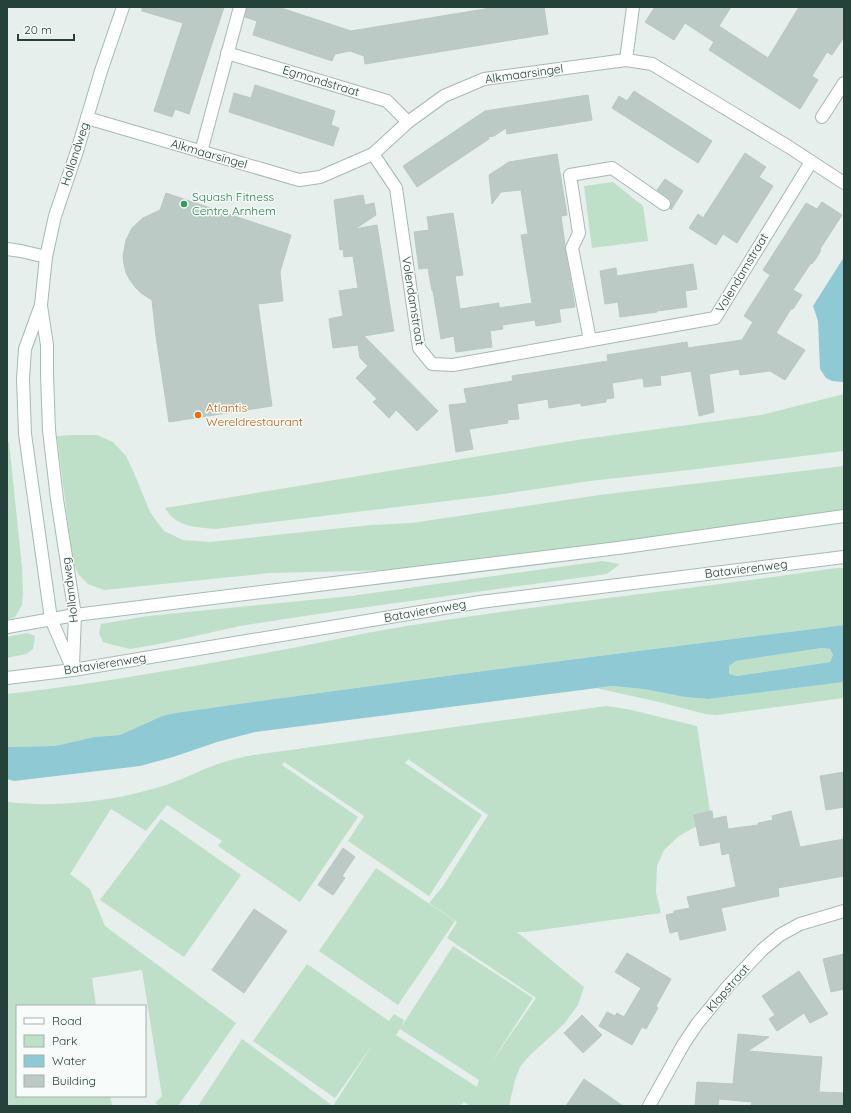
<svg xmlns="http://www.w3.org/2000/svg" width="851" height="1113" font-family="Quicksand,sans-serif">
<rect width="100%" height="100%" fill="#e6efeb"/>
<g fill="#bfe0c8" fill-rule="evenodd">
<path d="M613,182L643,206L648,241L592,248L584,186Z"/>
<path d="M844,394V451L689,470L590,481L497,495L215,529C195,527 176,527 165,508L577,440L761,415Z"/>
<path d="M73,435H97L113,442L126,456L134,473L150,512L164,531L183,540L210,542L371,525L412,523L599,495L844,466V513L583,548L394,570L270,573L104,590L88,584L79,575L73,563L57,436Z"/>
<path d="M9,442L22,567L23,591L22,605L15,617L7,620V443Z"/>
<path d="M602,561L620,564L607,574L338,611L240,626L164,643L130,649L113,645L103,642L99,634L101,624L148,616L351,596Z"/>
<path d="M837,568H844V625C621,653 398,681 175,713L162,716L120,735L94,737L55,746L7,747V694C105,683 202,665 298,647C329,641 359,634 389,629C538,604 688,590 837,568Z"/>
<path d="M27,633L35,636L33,649L26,654L7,658V637Z"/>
<path d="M822,648L830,649L833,655L830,662L737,676L729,674V666L736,661Z"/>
<path d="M844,682V698L717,715L705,714L663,703L596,688L612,686L643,689L685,697L708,699Z"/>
<path d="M606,706L627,709L697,726L711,818L679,836L664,850L657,866L656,893L661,913L526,932H517L584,987L578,1005L564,1024L549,1038L530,1055L520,1067L515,1080L509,1106H470L464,1102L459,1106H198L242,1039L333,1106L373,1044L335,1098L253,1041L307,964L389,1021L394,1014L404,1020L402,1026L453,946L533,998L491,1063L536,998L447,938L457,922L429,903L443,886L488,815L408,759L405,763L482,815L429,896L348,841L364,816L284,762L282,765L358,817L300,902L218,846L222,841L167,805L146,831L111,809L70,874L90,889L105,926L236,1023L178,1106H161L155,1103L162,1096L142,970L92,978L96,1006H17V1096H110L112,1106H7V802C60,808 116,801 166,785C183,779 199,771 215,765C225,761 236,759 247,756ZM400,1029L479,1080L477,1087L396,1035Z"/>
<path d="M161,819L241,875L184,957L100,900Z"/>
<path d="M376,868L455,921L398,1005L319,951Z"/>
</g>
<g fill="#8ec9d4" fill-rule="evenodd">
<path d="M844,257V382L832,381L826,378L820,369L818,321L813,306Z"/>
<path d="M844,625V682L708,699L685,697L643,689L612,686L255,732L217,742L173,757L140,766L14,781L7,779V747L55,746L94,737L120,735L162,716L175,713C398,681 621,653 844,625ZM822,648L830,649L833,655L830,662L737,676L729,674V666L736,661Z"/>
</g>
<g fill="#bbcac4" stroke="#b8c9c2">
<path d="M142,7H224L189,114L175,109L172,117L154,111L183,23L142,11Z"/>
<path d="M247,7H278L351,31L497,7H544L548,34L365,64L364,56L350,51L335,54L332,61L253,35L257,21L245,17Z"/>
<path d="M655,7H731L719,26L768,58L799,7H844V37L832,55L827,52L812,76L818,80L800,109L709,50L714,42L685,23L674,40L645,22Z"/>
<path d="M255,85L335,111L331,125L339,128L333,146L229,112L234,93L251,98Z"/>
<path d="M634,91L712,141L698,163L612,108L619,96L627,101Z"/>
<path d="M588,95L592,120L507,134L506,128L494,136L488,137L489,139L417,187L403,166L485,111Z"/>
<path d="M745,153L766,167L759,177L773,186L737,243L723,234L716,245L689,228L698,214L703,218Z"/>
<path d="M557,154L567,215L561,216L565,245V249L575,307L559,309L561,322L536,326L535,320L502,325L503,329L490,331L492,347L456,352L454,336L441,339L433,291H432L428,268L419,269L414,232L429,230L427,217L453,213L463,275L455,276L460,309L499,303V308L532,303L521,235L528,234L521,190L501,192L492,204L489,175L509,162Z"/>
<path d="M665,179L683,191L671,210L670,209L671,204V200L657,190Z"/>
<path d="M166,193L291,235L280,272L283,301L258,304L272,406L169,422L156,336L152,300L141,293L135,287L130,280L126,273L124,264L123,256L126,240L132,228L143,218L160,210Z"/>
<path d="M363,195L365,205L374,203L376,215L355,229L377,225L394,331L364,336L438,411L417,431L396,410L389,418L373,402L377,399L356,378L368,366L360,358L358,345L333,348L329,319L343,316L339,291L358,288L353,256L344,257L343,249L340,250L334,200Z"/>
<path d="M822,202L842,215L820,249L821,250L817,257L812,264L811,263L793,290L802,295L793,309H791L776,333L805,350L785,380L770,371L740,375L739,369L709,374L714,412L699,416L691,371L660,376L661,385L644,387L643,378L612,383L614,398L606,399V402L581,406V403L549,408L548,399L517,404L519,419L507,420L508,423L469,429L473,449L456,452L449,405L467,403L464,389L513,381L512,376L608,361L607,355L687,342L688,348L742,340L753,322L744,316L770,275L763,270L806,203L817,209Z"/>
<path d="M693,264L697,289L685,291L687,307L657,311V312L620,317L618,302L605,304L600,271L616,268L617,276Z"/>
<path d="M844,772V807L826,810L820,776Z"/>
<path d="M712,811L713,819L726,816L728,829L758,825V823L773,820L772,816L791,811L800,847L844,839V876L778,888L779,896L721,908L726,930L680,940L678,931L670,933L666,915L674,913V911L690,908L687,897L736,887L729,853L722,855L720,842L700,846L694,815Z"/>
<path d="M343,848L355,857L342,876L345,878L333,895L318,885Z"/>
<path d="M254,909L287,931L244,993L212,970Z"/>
<path d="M627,953L671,979L656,1006L658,1008L646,1029L642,1027L632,1045L599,1026L607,1012L615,1016L617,1013L624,1017L641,988L615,972Z"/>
<path d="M844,954V989L831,992L823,959Z"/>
<path d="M799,971L828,1014L810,1023L804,1013L777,1031L769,1019L775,1015L762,996Z"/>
<path d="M582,1015L602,1035L583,1053L564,1033Z"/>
<path d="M738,1034L769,1037L748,1051L822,1057L819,1092L844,1093V1106H751L752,1102L719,1099L718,1106H695L697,1082L733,1084Z"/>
<path d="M584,1079L623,1106H566Z"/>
</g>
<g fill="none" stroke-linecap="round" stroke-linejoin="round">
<g stroke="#a8b8b2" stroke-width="14">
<g id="street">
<path d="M227,53L387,101L408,122"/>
<path d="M626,60L633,7"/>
<path d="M822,117L844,83"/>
<path d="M87,118L299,180L320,177L373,154L408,122L444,96L484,79L626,60L652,64L789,147L844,183"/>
<path d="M201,152L240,7"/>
<path d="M373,154L396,188L419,348L432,364L453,365L715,318L811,162"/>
<path d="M7,249L21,251L46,257"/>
<path d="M590,340L572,248L579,233L570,175L612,168L664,204"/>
<path d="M649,1106L683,1045L697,1024L729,985L762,950L780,935L800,924L844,911"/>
</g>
</g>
<g stroke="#a4bbb3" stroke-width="14">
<g id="secondary">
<path d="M41,306L47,345V374L49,430L57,499L75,615L73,665"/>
<path d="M7,627L75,615L618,548L844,516"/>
<path d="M73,670L51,619L25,434L23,379L25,349L41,305L46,257L55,216L77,151L101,71L123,7"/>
<path d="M7,678L73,670L480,602L844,557"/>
</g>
</g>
<use href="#street" stroke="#fff" stroke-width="12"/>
<use href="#secondary" stroke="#fff" stroke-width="12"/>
</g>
<circle fill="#2e9e5b" stroke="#f7fbf9" stroke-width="1.5" cx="184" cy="204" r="4"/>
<circle fill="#e8710a" stroke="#f7fbf9" stroke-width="1.5" cx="198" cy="415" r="4"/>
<g text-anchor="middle" stroke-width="3" stroke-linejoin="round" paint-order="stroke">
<g font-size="12" fill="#24423a" stroke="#f7fbf9">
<text transform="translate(524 74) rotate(-8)" y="4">Alkmaarsingel</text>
<text transform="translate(321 81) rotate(17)" y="4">Egmondstraat</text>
<text transform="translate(75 154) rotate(-72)" y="4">Hollandweg</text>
<text transform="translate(209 154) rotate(16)" y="4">Alkmaarsingel</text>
<text transform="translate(742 273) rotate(-59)" y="4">Volendamstraat</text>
<text transform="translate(413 301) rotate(81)" y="4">Volendamstraat</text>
<text transform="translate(746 569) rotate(-7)" y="4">Batavierenweg</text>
<text transform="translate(70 590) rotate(-97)" y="4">Hollandweg</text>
<text transform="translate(425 611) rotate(-10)" y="4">Batavierenweg</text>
<text transform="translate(105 664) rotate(-9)" y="4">Batavierenweg</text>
<text transform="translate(728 988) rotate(-49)" y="4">Klapstraat</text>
</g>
<g font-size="12" fill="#27864d" stroke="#f7fbf9" text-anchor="start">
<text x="192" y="201">Squash Fitness<tspan x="192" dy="14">Centre Arnhem</tspan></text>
</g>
<g font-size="12" fill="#c56008" stroke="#f7fbf9" text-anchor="start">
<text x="206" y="412">Atlantis<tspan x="206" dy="14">Wereldrestaurant</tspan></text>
</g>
</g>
<rect width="851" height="1113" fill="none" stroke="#24423a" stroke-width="16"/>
<rect x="16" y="1005" width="130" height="92" fill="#f7fbf9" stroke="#a3b1ad"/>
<rect x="24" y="1018" width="20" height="6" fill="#ffffff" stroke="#a3b1ad"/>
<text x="52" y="1025" font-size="12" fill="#24423a">Road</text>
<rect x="24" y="1035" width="20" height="12" fill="#bfe0c8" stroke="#a3b1ad"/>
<text x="52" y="1045" font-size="12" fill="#24423a">Park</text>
<rect x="24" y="1055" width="20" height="12" fill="#8ec9d4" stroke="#a3b1ad"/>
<text x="52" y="1065" font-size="12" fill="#24423a">Water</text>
<rect x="24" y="1075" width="20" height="12" fill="#bbcac4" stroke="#a3b1ad"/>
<text x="52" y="1085" font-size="12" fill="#24423a">Building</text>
<path d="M18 34v6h56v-6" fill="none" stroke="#24423a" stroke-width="2"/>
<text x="24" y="34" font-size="12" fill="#24423a" stroke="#f7fbf9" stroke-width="3" paint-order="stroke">20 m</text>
</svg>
